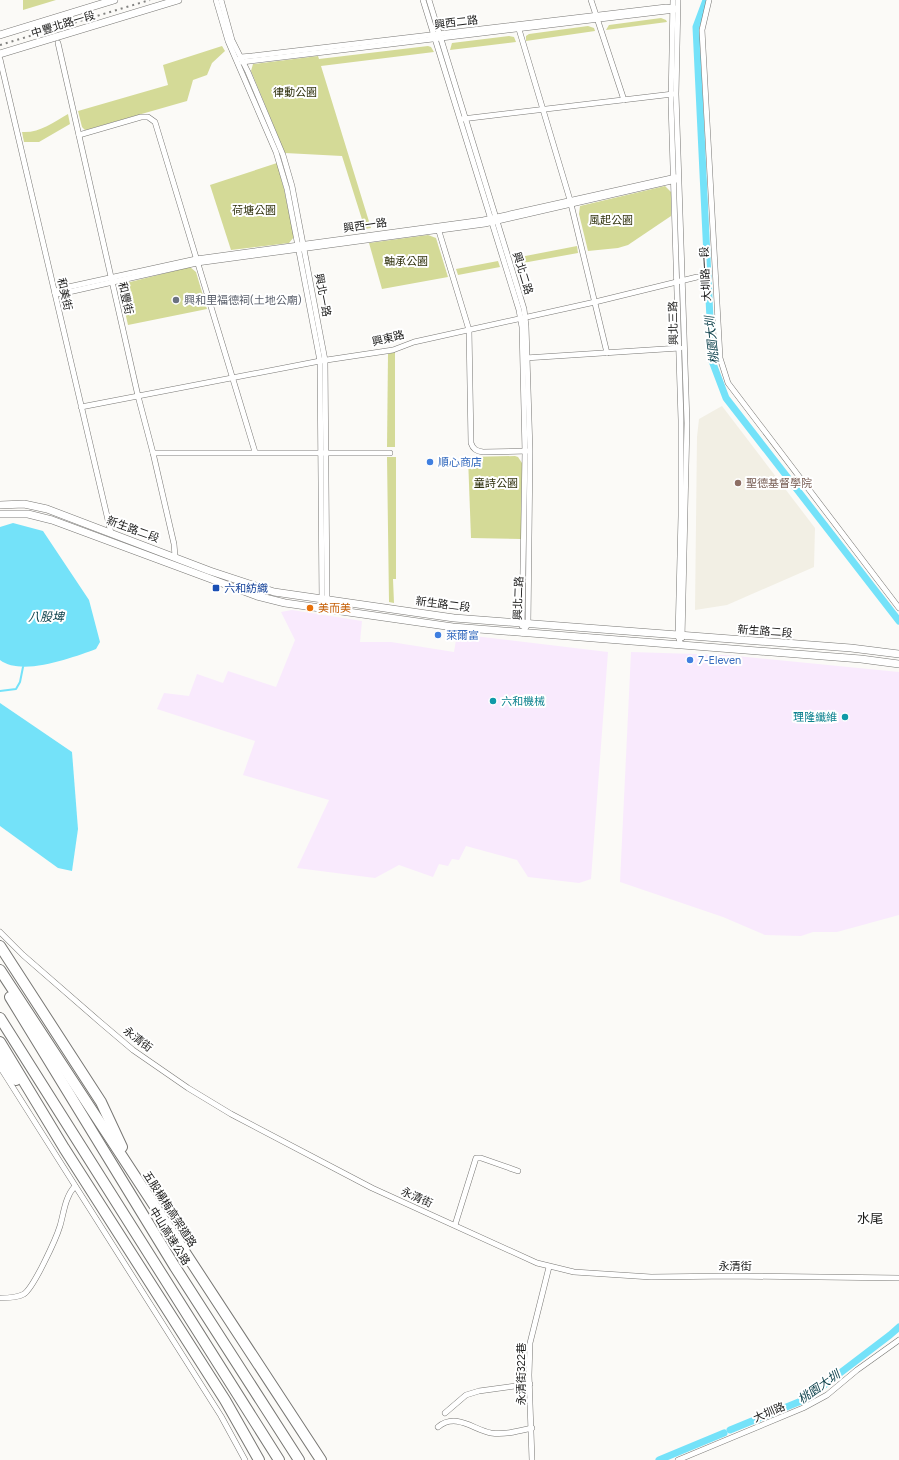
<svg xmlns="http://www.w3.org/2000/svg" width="899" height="1460" font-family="Figtree,'Noto Sans TC',sans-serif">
<rect width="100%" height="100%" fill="#fbfaf7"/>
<g fill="#f9eafd">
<path d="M292,610L362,621L360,642H391L454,652L457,634L608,652L591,879L579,883L528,877L517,860L466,846L459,860L452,859L448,866L439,864L433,877L399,865L375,878L297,868L329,800L243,775L255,741L157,709L164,693L189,696L197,674L223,683L228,671L276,687L295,640L281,612Z"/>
<path d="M631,652L727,655L899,672V915L837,932H813L801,936L765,935L723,917L620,882Z"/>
</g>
<path fill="#f2efe4" d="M722,406L815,528L814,567L727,605L695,610L697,437L699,419Z"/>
<g fill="#d4da97">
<path d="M23,0H56L23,10Z"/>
<path d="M661,18L666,20L667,22L606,30L609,25Z"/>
<path d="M588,26L594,28L595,31L526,41V36L529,34Z"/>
<path d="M509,36L514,37L516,42L450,50L452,43Z"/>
<path d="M222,46L225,51L212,63L207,75L193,80L187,101L89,129L85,130L82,127L78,111L168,85L163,65Z"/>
<path d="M428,46L431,47L434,52L321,66L371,228L365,229L342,156L285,153L251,71L253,64L318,56L319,59Z"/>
<path d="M68,114L70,124L39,142H24L22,132C40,133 52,123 68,114Z"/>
<path d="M277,163L284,189L294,237L289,243L231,250L210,185Z"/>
<path d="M665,186L671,192V216L628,245L618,248L588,251L579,214L580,206Z"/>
<path d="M428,235L436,238L448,277L382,289L369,243Z"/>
<path d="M577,246L578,253L517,264L515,258Z"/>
<path d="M498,261L500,267L458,275L456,269Z"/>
<path d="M190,267L196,272L207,309L128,325L120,290L122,284Z"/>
<path d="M395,352V447H387L388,354Z"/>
<path d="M515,456L518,457L522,463L521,539L471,538L468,457Z"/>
<path d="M387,457H396V579H393L394,603L389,602Z"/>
</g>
<g fill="#74e2f9">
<path d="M13,523L43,531L89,600L100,642L96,649C74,657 22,677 0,660V527Z"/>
<path d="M0,703L72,752L78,829L72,871L58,868L0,826Z"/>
</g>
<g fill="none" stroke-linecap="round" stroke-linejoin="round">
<path stroke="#74e2f9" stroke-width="2" d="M0,691L16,689L20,682L23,667"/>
<g stroke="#74e2f9" stroke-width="7">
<path d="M706,0L696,27L712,361L726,398L899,621"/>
<path d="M730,1430L806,1399L890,1335L899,1327"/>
<path d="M659,1460L724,1433"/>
</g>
<g stroke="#787774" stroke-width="6">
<g id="street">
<path d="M216,0L228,41L276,152L287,189L320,361L322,601"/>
<path d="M221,0L232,40L248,72L283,155L292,186L325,360L327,600L324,608"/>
<path d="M423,0L519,310L522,327L525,452L522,626"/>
<path d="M429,0L524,309L526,326L530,451L528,624L522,633"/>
<path d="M591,0L624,100"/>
<path d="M673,0L671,103L681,420V516L678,636L681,645"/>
<path d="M678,0L676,94L687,423L682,638"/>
<path d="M709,0L702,30L720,358L728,383L899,608"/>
<path d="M518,26L570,200L607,353"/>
<path d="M58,43L138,396L153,453L174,544L175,556"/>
<path d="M0,59L111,533"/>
<path d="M239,59L241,57L252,56L666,7L675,8"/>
<path d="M242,62L675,10"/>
<path d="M462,119L673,94"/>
<path d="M79,135L141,117H148L155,122L255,452"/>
<path d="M438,228L469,330L471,443C473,449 476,451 483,452L527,451"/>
<path d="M55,293L59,289L196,259L483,220L676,177"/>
<path d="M55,293L60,294L197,263L485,224L676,180"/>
<path d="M525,358L680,348"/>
<path d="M81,407L320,361L393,350L414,342L595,302L697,277"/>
<path d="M153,453H390"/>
<path d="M0,932L23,955L100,1022L133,1050L188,1088L231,1114L372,1188L537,1263L574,1272L651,1277L732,1276L899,1278"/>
<path d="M0,1067L221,1416L245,1460"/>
<path d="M455,1225L476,1158H481L518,1171"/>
<path d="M0,1298C8,1298 17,1298 24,1294C34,1287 56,1239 60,1226C64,1212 65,1197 75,1186"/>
<path d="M445,1413L466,1395L479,1391L530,1384"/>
<path d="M438,1427C456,1412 474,1430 491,1433C505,1435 519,1431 532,1428"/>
<path d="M532,1460L529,1375L530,1343L549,1267"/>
<path d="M678,1460L803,1408L827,1395L857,1370L899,1340"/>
</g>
</g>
<g stroke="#787774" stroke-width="8">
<g id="secondary">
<path d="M0,35L114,0"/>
<path d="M0,54L178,0"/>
<path d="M0,505L24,504L47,509L210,571L274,592L454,618L851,648L899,654"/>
<path d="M0,514H28L52,520L257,596L285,603L453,627L861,659L899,664"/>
</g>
</g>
<g stroke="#787774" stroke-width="12">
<g id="highway">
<path d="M0,946L101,1102L122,1147"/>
<path d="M0,970L321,1460"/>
<path d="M10,997L175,1267L299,1460"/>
<path d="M0,1018L279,1460"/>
<path d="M0,1042L64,1148L225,1400L259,1460"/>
<path d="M0,1057L16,1080"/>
</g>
</g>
<use href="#street" stroke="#fff" stroke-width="5"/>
<use href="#secondary" stroke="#fff" stroke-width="7"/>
<use href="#highway" stroke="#fff" stroke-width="10"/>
<path stroke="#838381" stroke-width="2" stroke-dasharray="2 4" stroke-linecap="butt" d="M0,45L150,0"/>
</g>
<circle fill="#6b7280" stroke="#fff" stroke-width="1.5" cx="176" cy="300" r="4"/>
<g fill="#3f7fe0" stroke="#fff" stroke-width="1.5">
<circle cx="430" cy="462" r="4"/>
<circle cx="438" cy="635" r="4"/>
<circle cx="690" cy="660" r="4"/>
</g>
<circle fill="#8d6e63" stroke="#fff" stroke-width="1.5" cx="738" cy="483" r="4"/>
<rect fill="#1a4fb4" stroke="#fff" stroke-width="1.5" x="212" y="584" width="8" height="8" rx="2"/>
<circle fill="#e8710a" stroke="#fff" stroke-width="1.5" cx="310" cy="608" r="4"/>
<g fill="#0f9aa8" stroke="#fff" stroke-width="1.5">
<circle cx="493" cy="701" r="4"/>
<circle cx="845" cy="717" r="4"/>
</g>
<g text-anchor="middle" stroke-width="4" stroke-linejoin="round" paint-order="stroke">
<g font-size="11" fill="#1b1b1a" stroke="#fff">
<text transform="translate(456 22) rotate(-7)" y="4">興西二路</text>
<text transform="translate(63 24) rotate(-17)" y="4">中豐北路一段</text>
<text transform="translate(365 225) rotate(-8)" y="4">興西一路</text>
<text transform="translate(523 273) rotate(73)" y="4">興北二路</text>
<text transform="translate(705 274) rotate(-93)" y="4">大圳路一段</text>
<text transform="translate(65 294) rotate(77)" y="4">和美街</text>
<text transform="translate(323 295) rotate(79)" y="4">興北一路</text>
<text transform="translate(126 298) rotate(77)" y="4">和豐街</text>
<text transform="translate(673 323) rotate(-91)" y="4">興北三路</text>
<text transform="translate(388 338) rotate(-14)" y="4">興東路</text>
<text transform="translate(133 529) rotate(20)" y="4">新生路二段</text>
<text transform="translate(518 598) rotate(-88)" y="4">興北二路</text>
<text transform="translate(443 604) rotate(7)" y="4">新生路二段</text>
<text transform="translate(765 631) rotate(4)" y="4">新生路二段</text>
<text transform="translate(138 1039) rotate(37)" y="4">永清街</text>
<text transform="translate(417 1197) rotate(24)" y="4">永清街</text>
<text transform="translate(170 1209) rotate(57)" y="4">五股楊梅高架道路</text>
<text transform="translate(170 1236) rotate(58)" y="4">中山高速公路</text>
<text x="735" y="1270">永清街</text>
<text transform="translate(521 1374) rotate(-90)" y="4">永清街322巷</text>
<text transform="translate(769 1412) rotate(-23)" y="4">大圳路</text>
</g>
<g font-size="11" fill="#2f310d" stroke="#fff">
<text x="295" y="96">律動公園</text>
<text x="254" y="214">荷塘公園</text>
<text x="611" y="224">風起公園</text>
<text x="406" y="265">軸承公園</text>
<text x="496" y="487">童詩公園</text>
</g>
<g font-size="11" fill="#5b616d" stroke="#fff" text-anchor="start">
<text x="184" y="304">興和里福德祠(土地公廟)</text>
</g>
<g font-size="11" fill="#366cbe" stroke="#fff" text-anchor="start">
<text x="438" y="466">順心商店</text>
<text x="446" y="639">萊爾富</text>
<text x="698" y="664">7-Eleven</text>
</g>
<g font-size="11" fill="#785e54" stroke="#fff" text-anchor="start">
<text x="746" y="487">聖德基督學院</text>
</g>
<g font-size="11" fill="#164399" stroke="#fff" text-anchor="start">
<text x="224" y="592">六和紡織</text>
</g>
<g font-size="11" fill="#c56008" stroke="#fff" text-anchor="start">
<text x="318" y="612">美而美</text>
</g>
<g font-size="11" fill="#0d838f" stroke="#fff" text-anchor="start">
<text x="501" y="705">六和機械</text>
<text x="837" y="721" text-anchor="end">理隆纖維</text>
</g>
<g font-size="12" font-style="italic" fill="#093e48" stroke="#fff">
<text transform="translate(712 340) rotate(-96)" y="4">桃園大圳</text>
<text x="46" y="621">八股埤</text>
<text transform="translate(819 1387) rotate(-35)" y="4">桃園大圳</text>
</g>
<g font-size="13" fill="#1b1b1a" stroke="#fff">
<text x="870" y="1223">水尾</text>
</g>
</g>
</svg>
